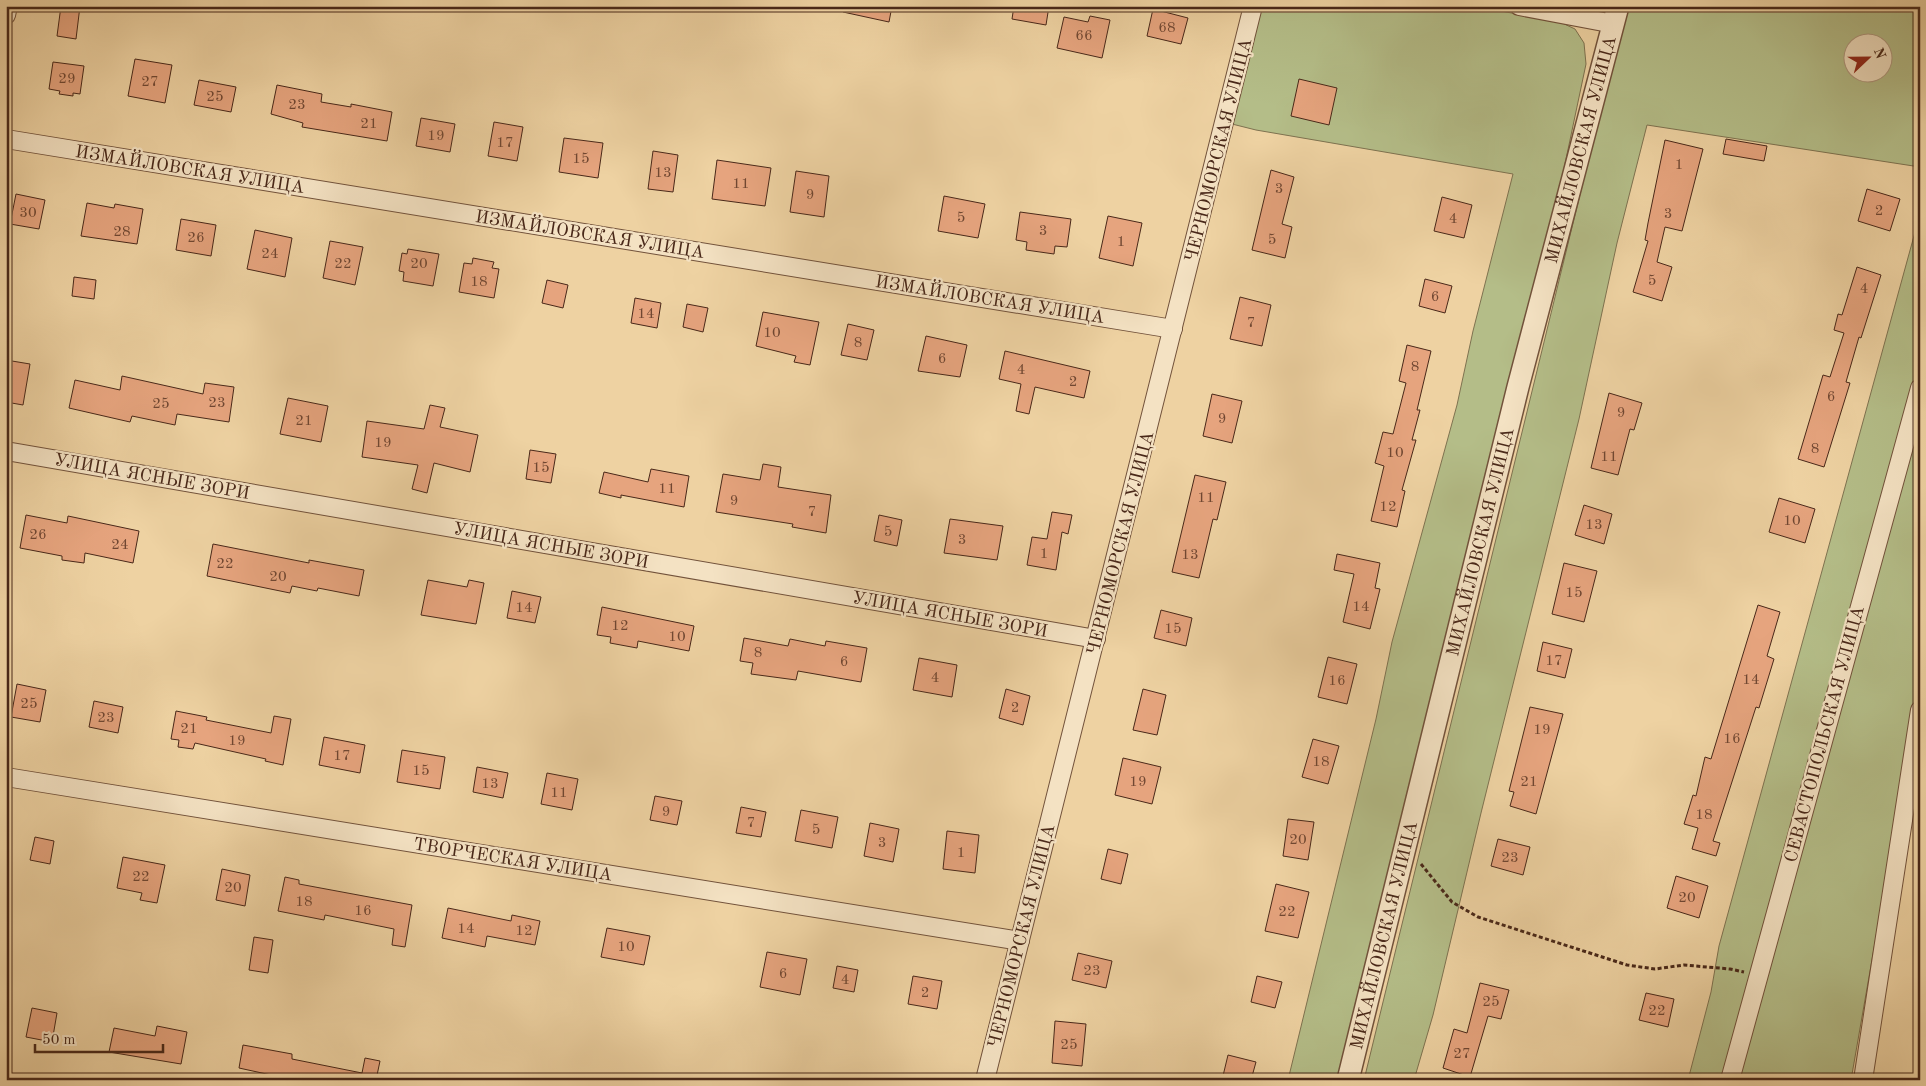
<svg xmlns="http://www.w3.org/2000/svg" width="1926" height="1086" font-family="'Old Standard TT',serif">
<rect width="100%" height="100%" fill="#eed2a2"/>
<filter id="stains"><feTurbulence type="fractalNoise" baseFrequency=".004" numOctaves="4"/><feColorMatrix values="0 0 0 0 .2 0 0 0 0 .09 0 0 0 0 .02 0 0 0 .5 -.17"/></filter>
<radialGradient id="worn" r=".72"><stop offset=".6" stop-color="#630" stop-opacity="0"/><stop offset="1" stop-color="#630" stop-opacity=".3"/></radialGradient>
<g fill="#b4bd88" stroke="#7e7250" fill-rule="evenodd">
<path d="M1261,6H1474L1560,22L1575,29L1584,43L1586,64L1562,178L1340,1080H1288L1376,719L1392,642L1457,405L1473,331L1513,174L1256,130L1232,124Z"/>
<path d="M1626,6H1920V167L1647,125L1617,243L1579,419L1481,813L1433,1015L1414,1080H1364ZM1854,42H1884V72H1854Z"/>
<path d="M1920,214V685L1851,1080H1688L1711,992L1719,946Z"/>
</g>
<g fill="#e6a47e" stroke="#492819">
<path d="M61,6H80L76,39L57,36Z"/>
<path d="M843,6H892L889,22L843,12Z"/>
<path d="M1014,6H1049L1046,25L1012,19Z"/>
<path d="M1153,9L1188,18L1181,44L1147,36Z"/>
<path d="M1090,16L1110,20L1102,58L1057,48L1064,17L1088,22Z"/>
<path d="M135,59L172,65L165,103L128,96Z"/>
<path d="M53,62L84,66L80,94L73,93V96L59,94L60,91L49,89Z"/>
<path d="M1299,79L1337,88L1329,125L1291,116Z"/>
<path d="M199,80L236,87L231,112L194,105Z"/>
<path d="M277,85L322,94L321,102L351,107V104L392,112L387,141L302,127L303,123L271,114Z"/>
<path d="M421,118L455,124L450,152L416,146Z"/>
<path d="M494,122L523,127L517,161L488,156Z"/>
<path d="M564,138L603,143L598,178L559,172Z"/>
<path d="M1726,139L1767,146L1764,161L1723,154Z"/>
<path d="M1665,140L1703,149L1682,231L1665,227L1657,262L1672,267L1662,301L1633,292L1648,241L1645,240L1648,223Z"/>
<path d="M653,151L678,155L673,192L648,189Z"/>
<path d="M717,160L771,168L765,206L712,199Z"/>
<path d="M1271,170L1294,177L1282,224L1292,227L1285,258L1252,250Z"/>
<path d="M796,171L829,176L824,217L790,212Z"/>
<path d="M1867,189L1900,199L1890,231L1858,221Z"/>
<path d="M16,194L45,200L39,229L10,224Z"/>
<path d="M944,196L985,204L978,238L938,231Z"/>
<path d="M1442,197L1472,205L1464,238L1434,231Z"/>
<path d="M87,203L114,208L115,204L143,209L137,244L81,236Z"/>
<path d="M1020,212L1071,219L1067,247L1055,246L1054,254L1026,250L1027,242L1016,240Z"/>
<path d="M1108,216L1142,223L1133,266L1099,258Z"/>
<path d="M181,219L216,225L211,256L176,250Z"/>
<path d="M255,230L292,238L285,277L247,269Z"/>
<path d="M330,241L363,247L355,285L323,278Z"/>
<path d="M408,249L439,254L433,286L403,281L404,272L399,271L402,253L407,254Z"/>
<path d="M473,258L494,262L492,268L499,269L494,298L459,292L464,263L472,264Z"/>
<path d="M1857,267L1881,275L1861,338L1859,337L1846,382L1850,383L1824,467L1798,459L1823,375L1830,377L1844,333L1834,330L1838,314L1842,315Z"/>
<path d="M74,277L96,280L94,299L72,296Z"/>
<path d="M1425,279L1452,286L1445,313L1419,306Z"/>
<path d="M547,280L568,285L563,308L542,303Z"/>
<path d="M1240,297L1271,305L1262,346L1230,339Z"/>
<path d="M635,298L661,303L657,328L631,323Z"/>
<path d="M687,304L708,308L703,332L683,327Z"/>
<path d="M763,312L819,322L810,365L794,362L796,356L756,346Z"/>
<path d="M848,324L874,330L867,360L841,355Z"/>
<path d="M926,336L967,345L960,377L918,371Z"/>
<path d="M1407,345L1431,351L1417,410H1420L1412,440H1416L1402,490L1405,491L1397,527L1371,521L1384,466L1375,463L1383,432L1393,434L1406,383L1399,381Z"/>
<path d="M1005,351L1090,371L1084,398L1035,387L1029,414L1016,411L1021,384L999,379Z"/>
<path d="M6,360L30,364L23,405L6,402Z"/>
<path d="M122,376L203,394L205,383L234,387L229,422L177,414L175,425L132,416L130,422L69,408L75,380L120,390Z"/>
<path d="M1609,393L1642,403L1634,430L1630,429L1618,475L1591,468Z"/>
<path d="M1212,394L1242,401L1232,443L1203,436Z"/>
<path d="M288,398L328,406L321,442L280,434Z"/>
<path d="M430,405L445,408L440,427L478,435L470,472L434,463L427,493L412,489L418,465L362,457L367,421L424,429Z"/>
<path d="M530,450L556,454L551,483L526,479Z"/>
<path d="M763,464L781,467L778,487L831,495L826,533L792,527L793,524L716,512L723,474L760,480Z"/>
<path d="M651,469L689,476L684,507L621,495V498L599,493L604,472L648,482Z"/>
<path d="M1195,475L1226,482L1217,520L1213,519L1199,578L1172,572Z"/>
<path d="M1779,498L1815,509L1805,543L1769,532Z"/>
<path d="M1584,505L1612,514L1604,544L1575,535Z"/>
<path d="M1052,512L1072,515L1068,534L1062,532L1056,570L1027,565L1032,537L1047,539Z"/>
<path d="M26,515L67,523L68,516L139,531L133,563L85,553L84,563L62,560V556L20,548Z"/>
<path d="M879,515L902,520L897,546L874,541Z"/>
<path d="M950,519L1003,526L997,560L944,553Z"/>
<path d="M213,544L309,563V560L364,570L359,596L318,588L317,591L292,586L290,593L207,576Z"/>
<path d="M1337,554L1380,563L1375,588L1380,589L1370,629L1343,622L1354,574L1334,570Z"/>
<path d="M1564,563L1597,571L1584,622L1552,614Z"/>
<path d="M428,580L467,587L469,580L484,583L476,624L421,615Z"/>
<path d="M512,591L541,597L535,623L507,618Z"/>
<path d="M1758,605L1780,612L1767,656L1774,659L1759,708L1756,707L1713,841L1720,843L1716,856L1692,849L1698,828L1684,824L1693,795L1696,796L1705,757L1711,759Z"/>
<path d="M602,607L694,626L689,651L638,641L637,648L610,643L611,637L597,635Z"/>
<path d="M1161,610L1192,618L1186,646L1154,638Z"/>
<path d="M744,638L788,646L790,639L825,646L826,641L867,648L861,682L798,671L796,680L751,674L753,663L740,661Z"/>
<path d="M1543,642L1572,649L1565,678L1537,671Z"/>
<path d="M1328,657L1357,664L1347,704L1318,697Z"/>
<path d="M919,658L957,665L952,697L913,690Z"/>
<path d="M17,684L46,690L40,722L11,717Z"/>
<path d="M1006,689L1030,696L1023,725L999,718Z"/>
<path d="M1143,689L1166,695L1157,735L1133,730Z"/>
<path d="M94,701L123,707L118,733L89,727Z"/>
<path d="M1530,707L1563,714L1536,814L1510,806L1514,792L1509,791Z"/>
<path d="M176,711L207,717L206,720L271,733L274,716L291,719L283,765L265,761L266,759L195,743L193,749L178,747L179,740L171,739Z"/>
<path d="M324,737L365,745L360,773L319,765Z"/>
<path d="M1313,739L1339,746L1328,784L1302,777Z"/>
<path d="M402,750L445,757L440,789L397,782Z"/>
<path d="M1123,758L1161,767L1152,804L1115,795Z"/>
<path d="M477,767L508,773L503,798L473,792Z"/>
<path d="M547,773L578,779L572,810L541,804Z"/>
<path d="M655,796L682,801L677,825L650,820Z"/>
<path d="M741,807L766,812L761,837L736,833Z"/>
<path d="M801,810L838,817L832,848L795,841Z"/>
<path d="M1288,819L1314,822L1308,860L1283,856Z"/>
<path d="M870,823L899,829L893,862L864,856Z"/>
<path d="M947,831L979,835L975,873L943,869Z"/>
<path d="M35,837L54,841L50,864L30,860Z"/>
<path d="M1498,839L1530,847L1523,875L1491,866Z"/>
<path d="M1108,849L1128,854L1121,884L1101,879Z"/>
<path d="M123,857L165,865L157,903L140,900L142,893L117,888Z"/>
<path d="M222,869L250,875L245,906L216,900Z"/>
<path d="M1676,876L1708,886L1699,918L1667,908Z"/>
<path d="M285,877L299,880V884L412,905L405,947L392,945L394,929L325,915L324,920L278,911Z"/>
<path d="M1276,884L1309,892L1298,938L1265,931Z"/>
<path d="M448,908L511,921L512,915L540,921L535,945L487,936L485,947L442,938Z"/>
<path d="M607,928L650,936L644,965L601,957Z"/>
<path d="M254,937L273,940L268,973L249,970Z"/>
<path d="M767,952L807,959L800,995L760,987Z"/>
<path d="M1078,953L1112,961L1106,988L1072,980Z"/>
<path d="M837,966L858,970L854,992L833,988Z"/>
<path d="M913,976L942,981L937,1009L908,1004Z"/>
<path d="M1257,976L1282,982L1275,1008L1251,1002Z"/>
<path d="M1480,983L1509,990L1501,1019L1488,1016L1470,1077L1443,1068L1454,1029L1467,1033Z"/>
<path d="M1646,993L1674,999L1668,1027L1639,1020Z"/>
<path d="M32,1008L57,1013L52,1042L26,1037Z"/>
<path d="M1055,1021L1086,1024L1082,1066L1052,1063Z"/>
<path d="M157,1026L187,1032L181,1064L109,1052L114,1028L155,1036Z"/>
<path d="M243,1045L292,1054V1059L362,1073L365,1058L380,1061L376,1080H294L239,1068Z"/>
<path d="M1228,1055L1256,1062L1251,1080H1222Z"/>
</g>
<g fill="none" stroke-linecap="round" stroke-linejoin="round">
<g stroke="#72523b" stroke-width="20">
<g id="minor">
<path d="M1519,6L1614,24"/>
<path d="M6,15L8,6"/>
<path d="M6,139L1173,329"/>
<path d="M6,451L1096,639"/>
<path d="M6,777L1020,941"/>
<path d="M985,1080L1253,6"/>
<path d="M1730,1080L1920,388"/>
<path d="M1863,1080L1920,710"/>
</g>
</g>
<g stroke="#72523b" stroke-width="24">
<g id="tertiary">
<path id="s1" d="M1348,1080L1518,387L1618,6"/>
</g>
</g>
<g stroke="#492819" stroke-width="3" stroke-dasharray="4 2.5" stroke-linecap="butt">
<path d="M1897,6L1920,11"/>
<path d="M1421,864L1452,902L1478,917L1627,965L1655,969L1684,965L1730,969L1744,972"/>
</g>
<use href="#minor" stroke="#f4e2c3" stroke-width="18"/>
<use href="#tertiary" stroke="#f4e2c3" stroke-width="21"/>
</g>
<g text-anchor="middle" stroke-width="4.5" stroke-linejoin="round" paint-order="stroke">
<g font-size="15" fill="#704732">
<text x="1167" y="32">68</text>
<text x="1084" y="40">66</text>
<text x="67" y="83">29</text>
<text x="150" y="86">27</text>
<text x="215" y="101">25</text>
<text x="297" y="109">23</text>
<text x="369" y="128">21</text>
<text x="436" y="140">19</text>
<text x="505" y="147">17</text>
<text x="581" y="163">15</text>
<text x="1679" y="169">1</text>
<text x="663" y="177">13</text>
<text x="741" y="188">11</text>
<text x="1279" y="193">3</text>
<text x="810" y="199">9</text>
<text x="1879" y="215">2</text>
<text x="28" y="217">30</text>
<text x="1668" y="218">3</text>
<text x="961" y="222">5</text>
<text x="1453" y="223">4</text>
<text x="1043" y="235">3</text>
<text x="122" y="236">28</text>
<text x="196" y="242">26</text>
<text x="1272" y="244">5</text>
<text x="1121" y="246">1</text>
<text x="270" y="258">24</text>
<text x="343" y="268">22</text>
<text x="419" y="268">20</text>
<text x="1652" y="285">5</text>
<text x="479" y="286">18</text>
<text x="1864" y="293">4</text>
<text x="1435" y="301">6</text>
<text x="646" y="318">14</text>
<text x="1251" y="327">7</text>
<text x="772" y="337">10</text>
<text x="858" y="347">8</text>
<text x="942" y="363">6</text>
<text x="1415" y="371">8</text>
<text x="1021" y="374">4</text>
<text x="1073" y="386">2</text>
<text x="1831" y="401">6</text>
<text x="217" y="407">23</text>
<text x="161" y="408">25</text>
<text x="1621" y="417">9</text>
<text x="1222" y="423">9</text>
<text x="304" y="425">21</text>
<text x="383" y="447">19</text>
<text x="1815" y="453">8</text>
<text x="1395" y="457">10</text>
<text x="1609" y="461">11</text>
<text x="541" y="472">15</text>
<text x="667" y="493">11</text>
<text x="1206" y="502">11</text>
<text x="734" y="505">9</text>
<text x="1388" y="511">12</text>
<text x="812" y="516">7</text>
<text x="1792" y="525">10</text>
<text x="1594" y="529">13</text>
<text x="888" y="536">5</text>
<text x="38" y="539">26</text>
<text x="962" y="544">3</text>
<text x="120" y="549">24</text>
<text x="1044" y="558">1</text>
<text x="1190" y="559">13</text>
<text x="225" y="568">22</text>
<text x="278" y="581">20</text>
<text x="1574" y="597">15</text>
<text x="1361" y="611">14</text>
<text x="524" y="612">14</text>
<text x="620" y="630">12</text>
<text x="1173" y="633">15</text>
<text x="677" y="641">10</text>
<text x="758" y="657">8</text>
<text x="1554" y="665">17</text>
<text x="844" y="666">6</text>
<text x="935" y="682">4</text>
<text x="1751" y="684">14</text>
<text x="1337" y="685">16</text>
<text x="29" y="708">25</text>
<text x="1015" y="712">2</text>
<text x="106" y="722">23</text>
<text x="189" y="733">21</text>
<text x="1542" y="734">19</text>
<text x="1732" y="743">16</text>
<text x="237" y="745">19</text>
<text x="342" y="760">17</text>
<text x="1321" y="766">18</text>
<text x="421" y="775">15</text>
<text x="1138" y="786">19</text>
<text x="1529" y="786">21</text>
<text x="490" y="788">13</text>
<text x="559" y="797">11</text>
<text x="666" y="816">9</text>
<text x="1704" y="819">18</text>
<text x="751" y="827">7</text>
<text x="816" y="834">5</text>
<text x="1298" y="844">20</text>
<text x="882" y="847">3</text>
<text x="961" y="857">1</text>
<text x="1510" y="862">23</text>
<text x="141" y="881">22</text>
<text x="233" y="892">20</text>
<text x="1687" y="902">20</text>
<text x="304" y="906">18</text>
<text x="363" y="915">16</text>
<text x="1287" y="916">22</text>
<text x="466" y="933">14</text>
<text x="524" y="935">12</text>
<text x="626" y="951">10</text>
<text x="1092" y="975">23</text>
<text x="783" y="978">6</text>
<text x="845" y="984">4</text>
<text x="925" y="997">2</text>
<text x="1491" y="1006">25</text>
<text x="1657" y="1015">22</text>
<text x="1069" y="1049">25</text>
<text x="1462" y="1058">27</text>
</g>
<g font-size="18" fill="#492819" stroke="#f4e2c3">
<text transform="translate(1218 150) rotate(-76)" y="6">ЧЕРНОМОРСКАЯ УЛИЦА</text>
<text dy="6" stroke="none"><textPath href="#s1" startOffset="959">МИХАЙЛОВСКАЯ УЛИЦА</textPath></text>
<text transform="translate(190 169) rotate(9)" y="6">ИЗМАЙЛОВСКАЯ УЛИЦА</text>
<text transform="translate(590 234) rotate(9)" y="6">ИЗМАЙЛОВСКАЯ УЛИЦА</text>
<text transform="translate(990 299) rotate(9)" y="6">ИЗМАЙЛОВСКАЯ УЛИЦА</text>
<text transform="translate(152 476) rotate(10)" y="6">УЛИЦА ЯСНЫЕ ЗОРИ</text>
<text dy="6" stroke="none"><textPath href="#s1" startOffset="554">МИХАЙЛОВСКАЯ УЛИЦА</textPath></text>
<text transform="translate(1120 543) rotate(-76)" y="6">ЧЕРНОМОРСКАЯ УЛИЦА</text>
<text transform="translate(551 545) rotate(10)" y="6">УЛИЦА ЯСНЫЕ ЗОРИ</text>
<text transform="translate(950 614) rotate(10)" y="6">УЛИЦА ЯСНЫЕ ЗОРИ</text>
<text transform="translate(1824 734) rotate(-75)" y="6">СЕВАСТОПОЛЬСКАЯ УЛИЦА</text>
<text transform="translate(513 859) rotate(9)" y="6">ТВОРЧЕСКАЯ УЛИЦА</text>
<text dy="6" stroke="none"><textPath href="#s1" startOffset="149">МИХАЙЛОВСКАЯ УЛИЦА</textPath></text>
<text transform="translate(1021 936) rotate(-76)" y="6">ЧЕРНОМОРСКАЯ УЛИЦА</text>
</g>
</g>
<rect width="1926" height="1086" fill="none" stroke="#eed2a2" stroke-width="25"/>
<rect x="8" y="8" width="1911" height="1071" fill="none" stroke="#492819" stroke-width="2.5"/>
<rect x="12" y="12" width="1901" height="1061" fill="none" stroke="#492819"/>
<g transform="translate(1868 58) rotate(68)"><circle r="24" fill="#f4e2c3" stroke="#b0987f"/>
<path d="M0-4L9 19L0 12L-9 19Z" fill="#8f2418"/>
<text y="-8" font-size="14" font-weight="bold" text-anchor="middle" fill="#492819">N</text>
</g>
<path d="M35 1044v8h128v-8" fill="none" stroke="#492819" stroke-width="2.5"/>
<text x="42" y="1044" font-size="15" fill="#492819" stroke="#f4e2c3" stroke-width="4" paint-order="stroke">50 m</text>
<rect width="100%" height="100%" filter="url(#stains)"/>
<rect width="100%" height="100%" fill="url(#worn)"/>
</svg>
